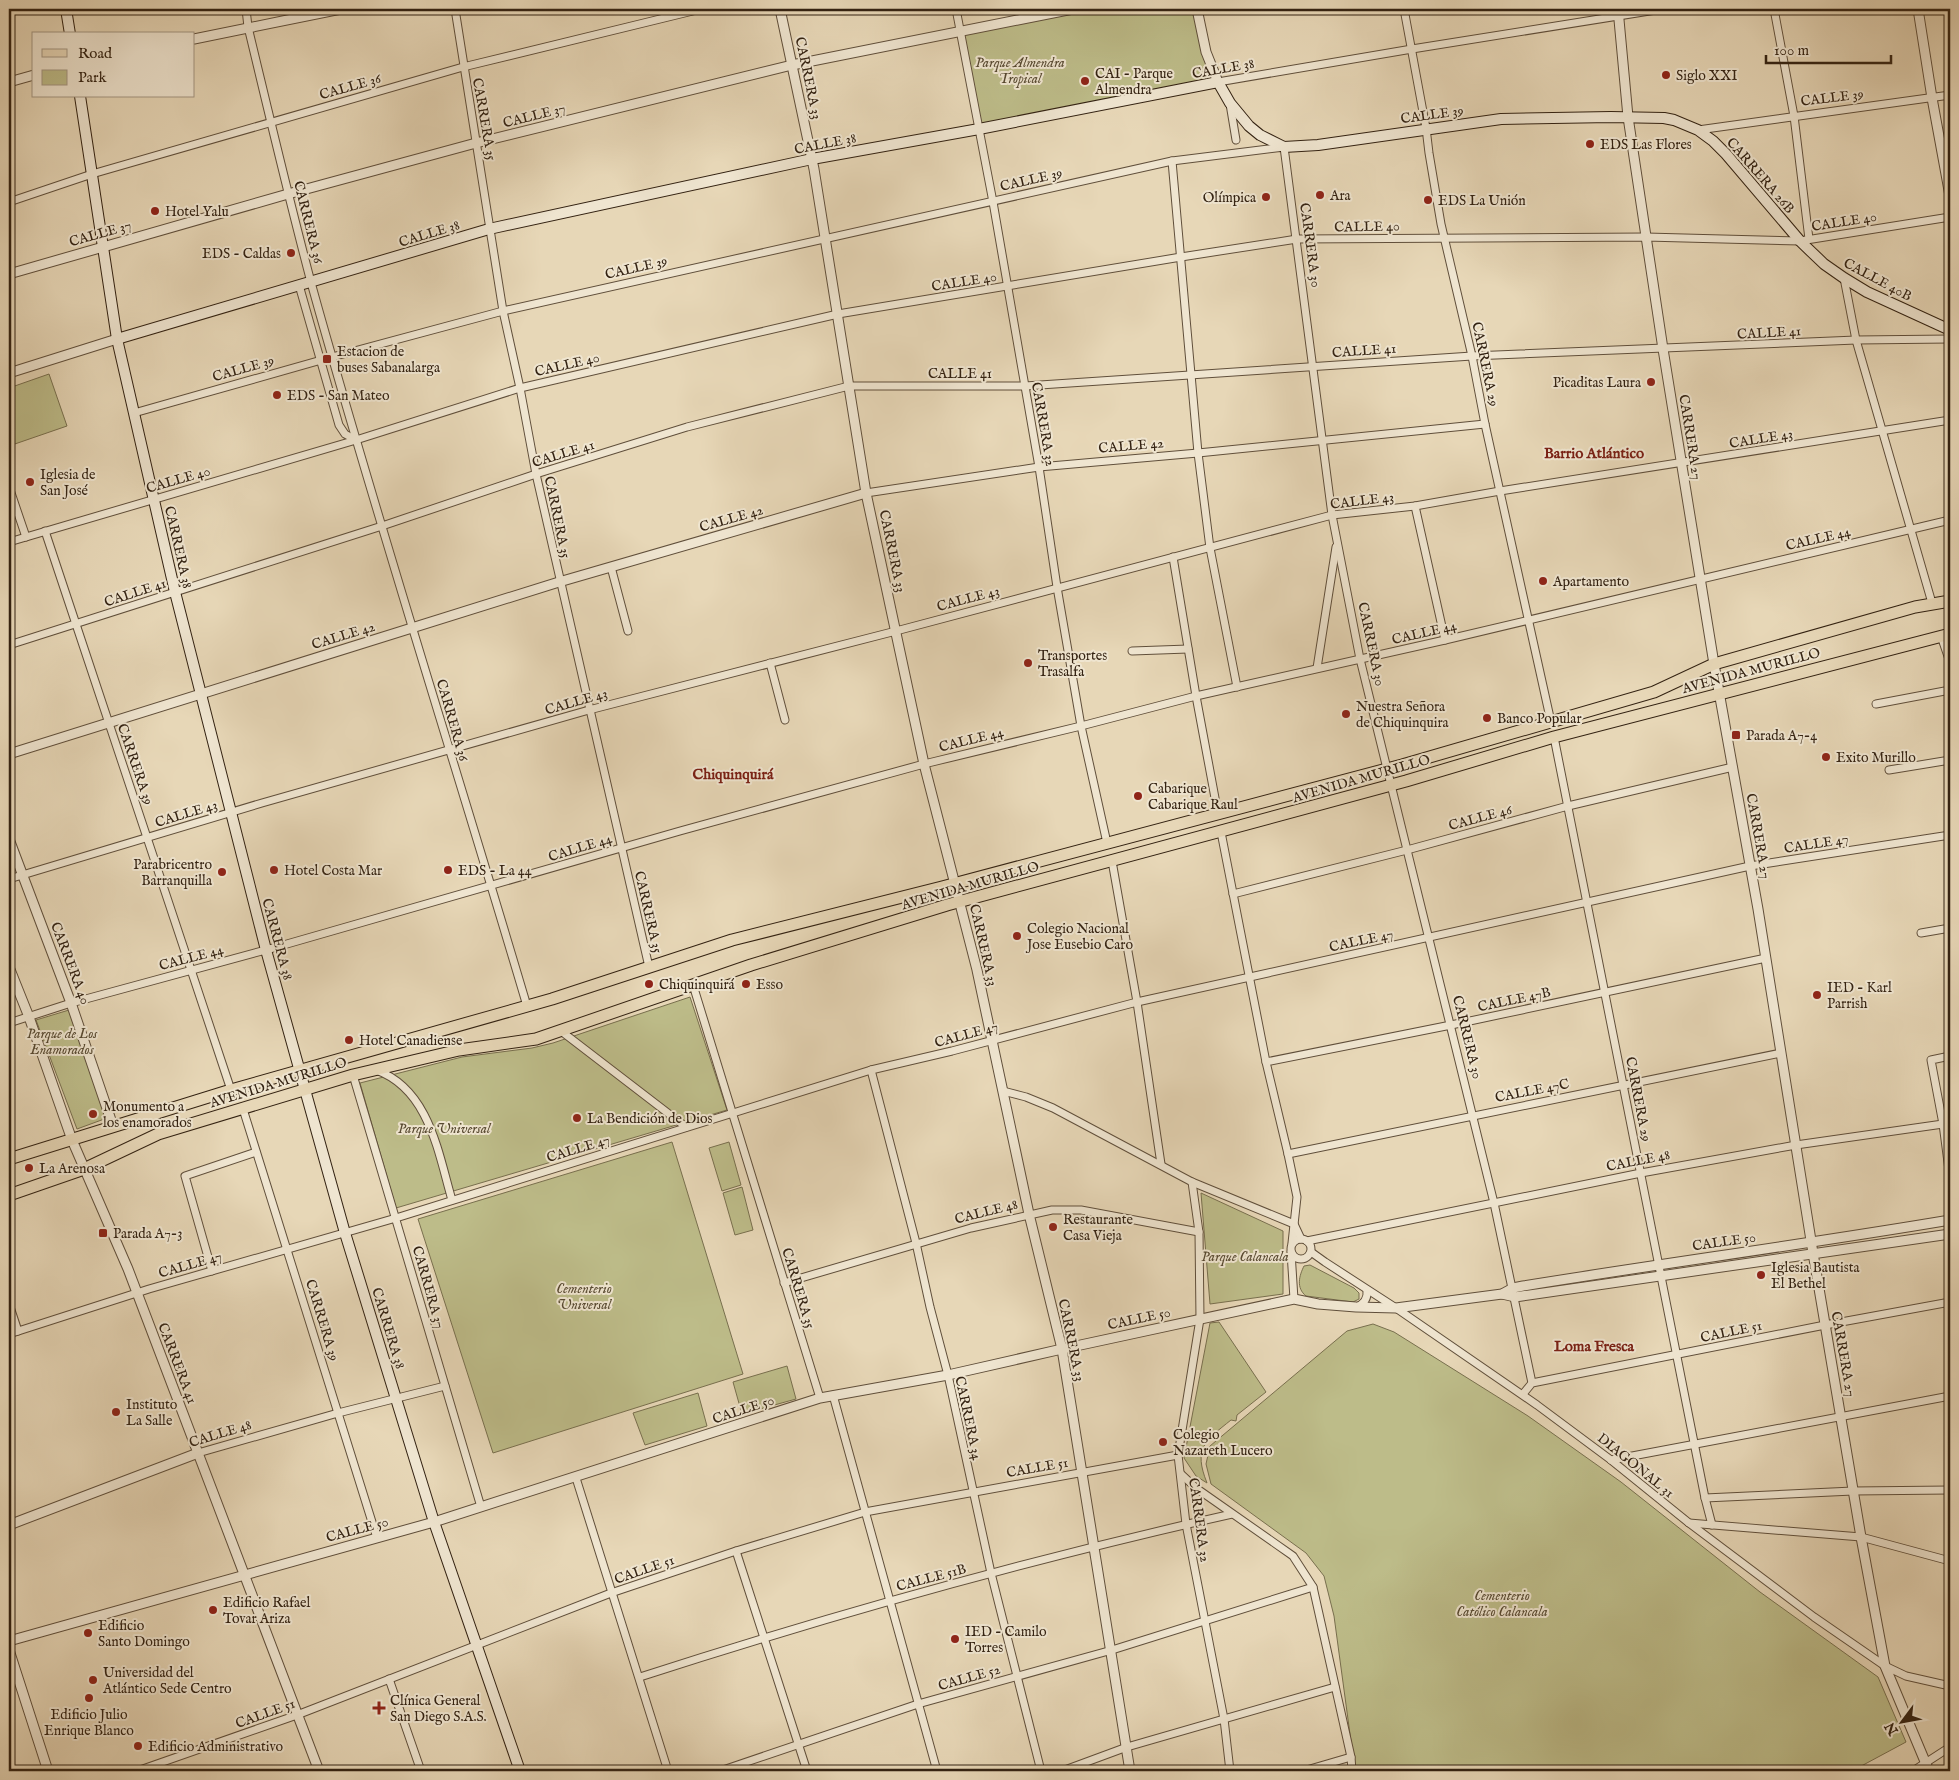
<svg xmlns="http://www.w3.org/2000/svg" width="1959" height="1780" font-family="'IM FELL English',serif">
<rect width="100%" height="100%" fill="#e7d7b7"/>
<filter id="stains"><feTurbulence type="fractalNoise" baseFrequency=".004" numOctaves="4"/><feColorMatrix values="0 0 0 0 .2 0 0 0 0 .09 0 0 0 0 .02 0 0 0 .5 -.17"/></filter>
<radialGradient id="worn" r=".72"><stop offset=".6" stop-color="#630" stop-opacity="0"/><stop offset="1" stop-color="#630" stop-opacity=".3"/></radialGradient>
<g fill="#bdbc89" stroke="#786f4e">
<path d="M1073,9H1197L1218,82L978,129L960,30Z"/>
<path d="M49,374L67,426L9,446V388Z"/>
<path d="M690,997L727,1110L396,1208L360,1083L462,1057L532,1048L553,1043Z"/>
<path d="M69,1010L107,1118L77,1129L36,1020Z"/>
<path d="M672,1142L743,1374L493,1453L418,1219Z"/>
<path d="M729,1142L741,1185L722,1191L709,1148Z"/>
<path d="M742,1187L753,1230L735,1235L723,1193Z"/>
<path d="M1201,1193L1283,1231V1294L1210,1304Z"/>
<path d="M1310,1265L1354,1288L1359,1293V1299L1353,1302L1306,1296C1296,1288 1299,1276 1304,1266Z"/>
<path d="M1219,1322L1266,1392L1237,1415L1236,1421L1231,1420C1205,1441 1193,1448 1207,1483L1196,1476L1184,1458L1210,1323Z"/>
<path d="M1373,1324L1394,1332L1528,1416L1621,1482L1760,1592L1878,1677L1906,1742L1852,1771H1355L1334,1616L1324,1576L1306,1553L1211,1484L1206,1464L1210,1446L1347,1331Z"/>
<path d="M787,1366L796,1399L742,1414L733,1382Z"/>
<path d="M698,1393L707,1426L645,1445L633,1413Z"/>
</g>
<g fill="none" stroke-linecap="round" stroke-linejoin="round">
<g stroke="#604f3b" stroke-width="9">
<g id="minor">
<path d="M246,9L248,27C269,114 289,200 312,286C379,527 456,766 527,1006"/>
<path d="M455,9L503,311L520,388L536,474L649,967"/>
<path d="M956,9L993,202L1039,467L1057,587L1081,726L1107,843"/>
<path d="M1404,9L1426,128L1429,153L1441,224L1472,356L1485,424L1551,722"/>
<path d="M1774,9L1794,116L1809,239"/>
<path d="M1218,82L1412,49L1662,9"/>
<path d="M1230,104L1236,140"/>
<path d="M1698,130L1950,95"/>
<path d="M1172,161L1198,453L1210,548L1237,687"/>
<path d="M9,202L92,174L463,67L701,9"/>
<path d="M1844,278L1856,340L1932,603"/>
<path d="M299,285L339,425L345,434L356,440"/>
<path d="M134,413L332,357L503,311L1172,161L1284,147L1332,515L1360,659L1494,1203L1532,1383"/>
<path d="M9,487L26,537"/>
<path d="M866,493L1039,467L1198,453L1485,424"/>
<path d="M1415,506L1445,640"/>
<path d="M45,531L231,1090"/>
<path d="M9,542L356,440L520,388L838,314L1181,257L1297,239L1646,237L1800,241L1950,217"/>
<path d="M1173,557L1196,696L1218,814"/>
<path d="M611,567L628,631"/>
<path d="M1941,636L1950,662"/>
<path d="M9,645L382,526L536,474L687,427L849,386H1025L1472,356L1856,340L1950,339"/>
<path d="M1132,651L1188,649"/>
<path d="M770,663L785,720"/>
<path d="M1317,668L1336,547"/>
<path d="M1876,704L1950,690"/>
<path d="M1554,737L1705,1498L1712,1525"/>
<path d="M1889,770L1950,760"/>
<path d="M1221,832L1266,1062L1288,1154L1297,1197L1292,1243"/>
<path d="M1112,861L1137,1002L1161,1164"/>
<path d="M9,879L262,803L589,710L896,631L1332,515L1415,506L1500,491L1950,420"/>
<path d="M1233,894L1407,850L1568,806L1733,767"/>
<path d="M1921,933L1950,928"/>
<path d="M693,985L820,1398"/>
<path d="M9,1023L71,1003L273,948L680,831L924,764L1081,726L1196,696L1445,640L1950,520"/>
<path d="M561,1031L686,1127"/>
<path d="M1950,1056L1931,1060L1943,1124L1950,1178"/>
<path d="M1266,1062L1451,1025L1766,958"/>
<path d="M376,1070C429,1089 438,1152 452,1200"/>
<path d="M871,1070L916,1243L930,1307L948,1375L991,1573L1041,1771"/>
<path d="M353,1075L481,1507"/>
<path d="M1003,1091L1026,1097L1053,1108L1192,1182L1294,1224L1301,1239"/>
<path d="M243,1109L377,1538"/>
<path d="M1288,1154L1781,1053"/>
<path d="M1192,1182L1199,1232L1200,1319L1178,1455L1186,1524L1224,1719L1230,1771"/>
<circle cx="1301" cy="1249" r="10"/>
<path d="M1307,1241L1641,1173L1796,1145L1950,1123"/>
<path d="M1291,1252L1294,1299"/>
<path d="M1311,1252L1325,1262L1396,1308L1537,1405L1611,1460L1689,1523L1814,1617L1885,1666L1906,1676L1950,1686"/>
<path d="M212,1271L185,1176L256,1152"/>
<path d="M784,1283L971,1228L1052,1210H1081L1199,1232"/>
<path d="M9,1304L18,1331"/>
<path d="M1356,1307C1364,1304 1368,1299 1367,1290"/>
<path d="M9,1334L149,1289L396,1218L871,1070L952,1051L1137,1002L1750,866L1950,835"/>
<path d="M1523,1394L1532,1383L1825,1325L1950,1302"/>
<path d="M833,1395L937,1771"/>
<path d="M198,1453L338,1413L445,1386"/>
<path d="M1611,1460L1950,1396"/>
<path d="M1181,1474L1196,1488L1293,1556L1313,1587L1351,1757L1352,1771"/>
<path d="M576,1478L668,1771"/>
<path d="M1705,1498L1853,1491L1950,1490"/>
<path d="M1689,1523L1861,1537L1950,1561"/>
<path d="M736,1551L807,1771"/>
<path d="M640,1677C835,1614 1032,1559 1232,1514"/>
<path d="M389,1679L421,1771"/>
<path d="M137,1771L297,1715L611,1593L736,1551L865,1512L1178,1455"/>
<path d="M720,1771L918,1704L1112,1650L1313,1587"/>
<path d="M1062,1771L1127,1747L1335,1687"/>
<path d="M1303,1771L1351,1757"/>
<path d="M1913,1771L1950,1747"/>
</g>
</g>
<g stroke="#604f3b" stroke-width="11">
<g id="tertiary">
<path d="M780,9L814,169L866,493L924,764L977,970L1029,1214L1062,1349L1130,1771"/>
<path d="M1197,9L1206,52L1218,82"/>
<path d="M1618,9L1628,117L1663,349L1714,664L1758,909L1813,1253L1861,1537L1885,1666L1929,1771"/>
<path d="M1918,9L1932,98L1950,196"/>
<path d="M194,39L341,9"/>
<path d="M9,82L34,75"/>
<path d="M9,274L288,194L476,143L792,65L1073,9"/>
<path d="M9,373L117,339"/>
<path d="M9,754L559,582L866,493"/>
<path d="M9,839L71,1003L113,1126"/>
<path d="M9,967L29,1017L72,1140L128,1269L319,1771"/>
<path d="M1502,1294L1515,1297L1950,1234"/>
<path d="M9,1525L198,1453"/>
<path d="M9,1641L434,1522L820,1398L948,1375L1062,1349L1294,1299L1318,1304L1356,1307L1396,1308L1502,1294L1513,1288L1523,1286C1665,1263 1808,1244 1950,1220"/>
<path d="M9,1650L48,1771"/>
</g>
</g>
<g stroke="#332212" stroke-width="12">
<g id="secondary">
<path d="M66,9L70,34"/>
<path d="M80,96L117,339L175,592L266,950L345,1233L434,1522L520,1771"/>
<path d="M117,339L489,229L812,159L979,129L1218,82L1230,103L1249,126L1260,135L1284,147L1318,145L1501,119L1611,117L1664,118L1674,120L1698,130L1713,141L1726,154L1800,241L1824,264L1844,278L1867,292L1950,330"/>
</g>
</g>
<g stroke="#332212" stroke-width="13">
<g id="primary">
<path d="M9,1159L231,1090L552,999L732,940L942,887L1402,765L1654,692L1714,664L1915,607L1950,601"/>
<path d="M9,1195L84,1169L158,1134L353,1075L459,1050L536,1039L751,965L947,905L1406,781L1554,737L1950,634"/>
</g>
</g>
<use href="#minor" stroke="#efe5d0" stroke-width="7"/>
<use href="#tertiary" stroke="#efe5d0" stroke-width="9"/>
<use href="#secondary" stroke="#efe5d0" stroke-width="10"/>
<use href="#primary" stroke="#e7d7b7" stroke-width="11"/>
</g>
<g fill="#8f2418" stroke="#efe5d0" stroke-width="2">
<circle cx="1666" cy="75" r="5"/>
<circle cx="1085" cy="81" r="5"/>
<circle cx="1590" cy="144" r="5"/>
<circle cx="1320" cy="195" r="5"/>
<circle cx="1266" cy="197" r="5"/>
<circle cx="1428" cy="200" r="5"/>
<circle cx="155" cy="211" r="5"/>
<circle cx="291" cy="253" r="5"/>
<rect x="322" y="354" width="10" height="10" rx="2.5"/>
<circle cx="1651" cy="382" r="5"/>
<circle cx="277" cy="395" r="5"/>
<circle cx="30" cy="482" r="5"/>
<circle cx="1543" cy="581" r="5"/>
<circle cx="1028" cy="663" r="5"/>
<circle cx="1346" cy="714" r="5"/>
<circle cx="1487" cy="718" r="5"/>
<rect x="1731" y="730" width="10" height="10" rx="2.5"/>
<circle cx="1826" cy="757" r="5"/>
<circle cx="1138" cy="796" r="5"/>
<circle cx="274" cy="870" r="5"/>
<circle cx="448" cy="870" r="5"/>
<circle cx="222" cy="872" r="5"/>
<circle cx="1017" cy="936" r="5"/>
<circle cx="649" cy="984" r="5"/>
<circle cx="746" cy="984" r="5"/>
<circle cx="1817" cy="995" r="5"/>
<circle cx="349" cy="1040" r="5"/>
<circle cx="93" cy="1114" r="5"/>
<circle cx="577" cy="1118" r="5"/>
<circle cx="29" cy="1168" r="5"/>
<circle cx="1053" cy="1227" r="5"/>
<rect x="98" y="1228" width="10" height="10" rx="2.5"/>
<circle cx="1761" cy="1275" r="5"/>
<circle cx="116" cy="1412" r="5"/>
<circle cx="1163" cy="1442" r="5"/>
<circle cx="213" cy="1610" r="5"/>
<circle cx="88" cy="1633" r="5"/>
<circle cx="955" cy="1639" r="5"/>
<circle cx="93" cy="1680" r="5"/>
<circle cx="89" cy="1698" r="5"/>
<path d="M376.5 1700.5h5v5h5v5h-5v5h-5v-5h-5v-5h5z"/>
<circle cx="138" cy="1746" r="5"/>
</g>
<g text-anchor="middle" stroke-width="4" stroke-linejoin="round" paint-order="stroke">
<g font-size="14" font-style="italic" fill="#564830" stroke="#efe5d0">
<text x="1020" y="67">Parque Almendra<tspan x="1020" dy="16">Tropical</tspan></text>
<text x="62" y="1038">Parque de Los<tspan x="62" dy="16">Enamorados</tspan></text>
<text x="444" y="1133">Parque Universal</text>
<text x="1245" y="1261">Parque Calancala</text>
<text x="584" y="1293">Cementerio<tspan x="584" dy="16">Universal</tspan></text>
<text x="1502" y="1600">Cementerio<tspan x="1502" dy="16">Católico Calancala</tspan></text>
</g>
<g font-size="14" fill="#332212" stroke="#efe5d0">
<text transform="translate(1223 68) rotate(-10)" y="5">CALLE 38</text>
<text transform="translate(809 78) rotate(78)" y="5">CARRERA 33</text>
<text transform="translate(350 86) rotate(-16)" y="5">CALLE 36</text>
<text transform="translate(1832 97) rotate(-7)" y="5">CALLE 39</text>
<text transform="translate(1432 114) rotate(-8)" y="5">CALLE 39</text>
<text transform="translate(534 115) rotate(-14)" y="5">CALLE 37</text>
<text transform="translate(485 119) rotate(80)" y="5">CARRERA 35</text>
<text transform="translate(825 143) rotate(-11)" y="5">CALLE 38</text>
<text transform="translate(1761 175) rotate(49)" y="5">CARRERA 26B</text>
<text transform="translate(1031 179) rotate(-13)" y="5">CALLE 39</text>
<text transform="translate(1844 221) rotate(-9)" y="5">CALLE 40</text>
<text transform="translate(309 222) rotate(76)" y="5">CARRERA 36</text>
<text transform="translate(1367 226) rotate(-1)" y="5">CALLE 40</text>
<text transform="translate(100 233) rotate(-16)" y="5">CALLE 37</text>
<text transform="translate(429 233) rotate(-17)" y="5">CALLE 38</text>
<text transform="translate(1311 245) rotate(82)" y="5">CARRERA 30</text>
<text transform="translate(636 267) rotate(-13)" y="5">CALLE 39</text>
<text transform="translate(1878 279) rotate(28)" y="5">CALLE 40B</text>
<text transform="translate(964 281) rotate(-9)" y="5">CALLE 40</text>
<text transform="translate(1769 332) rotate(-3)" y="5">CALLE 41</text>
<text transform="translate(1364 350) rotate(-4)" y="5">CALLE 41</text>
<text transform="translate(567 364) rotate(-13)" y="5">CALLE 40</text>
<text transform="translate(1486 364) rotate(78)" y="5">CARRERA 29</text>
<text transform="translate(243 368) rotate(-16)" y="5">CALLE 39</text>
<text x="960" y="378">CALLE 41</text>
<text transform="translate(1044 424) rotate(80)" y="5">CARRERA 32</text>
<text transform="translate(1691 437) rotate(81)" y="5">CARRERA 27</text>
<text transform="translate(1761 438) rotate(-9)" y="5">CALLE 43</text>
<text transform="translate(1131 445) rotate(-5)" y="5">CALLE 42</text>
<text transform="translate(563 453) rotate(-17)" y="5">CALLE 41</text>
<text transform="translate(178 479) rotate(-16)" y="5">CALLE 40</text>
<text transform="translate(1362 500) rotate(-7)" y="5">CALLE 43</text>
<text transform="translate(558 517) rotate(78)" y="5">CARRERA 35</text>
<text transform="translate(731 518) rotate(-16)" y="5">CALLE 42</text>
<text transform="translate(1818 538) rotate(-13)" y="5">CALLE 44</text>
<text transform="translate(179 547) rotate(77)" y="5">CARRERA 38</text>
<text transform="translate(893 551) rotate(78)" y="5">CARRERA 33</text>
<text transform="translate(135 592) rotate(-18)" y="5">CALLE 41</text>
<text transform="translate(968 598) rotate(-15)" y="5">CALLE 43</text>
<text transform="translate(1424 632) rotate(-13)" y="5">CALLE 44</text>
<text transform="translate(343 635) rotate(-17)" y="5">CALLE 42</text>
<text transform="translate(1372 644) rotate(78)" y="5">CARRERA 30</text>
<text transform="translate(1751 670) rotate(-15)" y="5">AVENIDA MURILLO</text>
<text transform="translate(576 701) rotate(-16)" y="5">CALLE 43</text>
<text transform="translate(453 720) rotate(74)" y="5">CARRERA 36</text>
<text transform="translate(971 739) rotate(-14)" y="5">CALLE 44</text>
<text transform="translate(136 764) rotate(71)" y="5">CARRERA 39</text>
<text transform="translate(1361 778) rotate(-16)" y="5">AVENIDA MURILLO</text>
<text transform="translate(186 813) rotate(-17)" y="5">CALLE 43</text>
<text transform="translate(1480 817) rotate(-15)" y="5">CALLE 46</text>
<text transform="translate(1759 836) rotate(80)" y="5">CARRERA 27</text>
<text transform="translate(1816 843) rotate(-9)" y="5">CALLE 47</text>
<text transform="translate(580 847) rotate(-17)" y="5">CALLE 44</text>
<text transform="translate(970 885) rotate(-16)" y="5">AVENIDA MURILLO</text>
<text transform="translate(649 912) rotate(77)" y="5">CARRERA 35</text>
<text transform="translate(278 939) rotate(75)" y="5">CARRERA 38</text>
<text transform="translate(1361 940) rotate(-12)" y="5">CALLE 47</text>
<text transform="translate(984 945) rotate(77)" y="5">CARRERA 33</text>
<text transform="translate(191 957) rotate(-15)" y="5">CALLE 44</text>
<text transform="translate(71 963) rotate(69)" y="5">CARRERA 40</text>
<text transform="translate(1514 999) rotate(-12)" y="5">CALLE 47B</text>
<text transform="translate(966 1034) rotate(-15)" y="5">CALLE 47</text>
<text transform="translate(1468 1037) rotate(76)" y="5">CARRERA 30</text>
<text transform="translate(278 1082) rotate(-17)" y="5">AVENIDA MURILLO</text>
<text transform="translate(1532 1090) rotate(-11)" y="5">CALLE 47C</text>
<text transform="translate(1639 1099) rotate(79)" y="5">CARRERA 29</text>
<text transform="translate(578 1148) rotate(-17)" y="5">CALLE 47</text>
<text transform="translate(1638 1160) rotate(-11)" y="5">CALLE 48</text>
<text transform="translate(986 1211) rotate(-14)" y="5">CALLE 48</text>
<text transform="translate(1724 1241) rotate(-8)" y="5">CALLE 50</text>
<text transform="translate(190 1264) rotate(-16)" y="5">CALLE 47</text>
<text transform="translate(429 1287) rotate(74)" y="5">CARRERA 37</text>
<text transform="translate(799 1288) rotate(73)" y="5">CARRERA 35</text>
<text transform="translate(1139 1318) rotate(-12)" y="5">CALLE 50</text>
<text transform="translate(323 1320) rotate(73)" y="5">CARRERA 39</text>
<text transform="translate(389 1328) rotate(73)" y="5">CARRERA 38</text>
<text transform="translate(1731 1331) rotate(-12)" y="5">CALLE 51</text>
<text transform="translate(1072 1340) rotate(78)" y="5">CARRERA 33</text>
<text transform="translate(1844 1354) rotate(80)" y="5">CARRERA 27</text>
<text transform="translate(178 1363) rotate(69)" y="5">CARRERA 41</text>
<text transform="translate(743 1409) rotate(-18)" y="5">CALLE 50</text>
<text transform="translate(969 1418) rotate(78)" y="5">CARRERA 34</text>
<text transform="translate(220 1433) rotate(-17)" y="5">CALLE 48</text>
<text transform="translate(1636 1465) rotate(39)" y="5">DIAGONAL 31</text>
<text transform="translate(1037 1467) rotate(-10)" y="5">CALLE 51</text>
<text transform="translate(1200 1520) rotate(82)" y="5">CARRERA 32</text>
<text transform="translate(357 1529) rotate(-15)" y="5">CALLE 50</text>
<text transform="translate(644 1569) rotate(-19)" y="5">CALLE 51</text>
<text transform="translate(931 1577) rotate(-15)" y="5">CALLE 51B</text>
<text transform="translate(969 1677) rotate(-16)" y="5">CALLE 52</text>
<text transform="translate(265 1713) rotate(-20)" y="5">CALLE 51</text>
</g>
<g font-size="14" fill="#332212" stroke="#efe5d0" text-anchor="start">
<text x="1095" y="78">CAI - Parque<tspan x="1095" dy="16">Almendra</tspan></text>
<text x="1676" y="80">Siglo XXI</text>
<text x="1600" y="149">EDS Las Flores</text>
<text x="1330" y="200">Ara</text>
<text x="1256" y="202" text-anchor="end">Olímpica</text>
<text x="1438" y="205">EDS La Unión</text>
<text x="165" y="216">Hotel Yalu</text>
<text x="281" y="258" text-anchor="end">EDS - Caldas</text>
<text x="337" y="356">Estacion de<tspan x="337" dy="16">buses Sabanalarga</tspan></text>
<text x="1641" y="387" text-anchor="end">Picaditas Laura</text>
<text x="287" y="400">EDS - San Mateo</text>
<text x="40" y="479">Iglesia de<tspan x="40" dy="16">San José</tspan></text>
<text x="1553" y="586">Apartamento</text>
<text x="1038" y="660">Transportes<tspan x="1038" dy="16">Trasalfa</tspan></text>
<text x="1356" y="711">Nuestra Señora<tspan x="1356" dy="16">de Chiquinquira</tspan></text>
<text x="1497" y="723">Banco Popular</text>
<text x="1746" y="740">Parada A7-4</text>
<text x="1836" y="762">Exito Murillo</text>
<text x="1148" y="793">Cabarique<tspan x="1148" dy="16">Cabarique Raul</tspan></text>
<text x="212" y="869" text-anchor="end">Parabricentro<tspan x="212" dy="16">Barranquilla</tspan></text>
<text x="284" y="875">Hotel Costa Mar</text>
<text x="458" y="875">EDS - La 44</text>
<text x="1027" y="933">Colegio Nacional<tspan x="1027" dy="16">Jose Eusebio Caro</tspan></text>
<text x="659" y="989">Chiquinquirá</text>
<text x="756" y="989">Esso</text>
<text x="1827" y="992">IED - Karl<tspan x="1827" dy="16">Parrish</tspan></text>
<text x="359" y="1045">Hotel Canadiense</text>
<text x="103" y="1111">Monumento a<tspan x="103" dy="16">los enamorados</tspan></text>
<text x="587" y="1123">La Bendición de Dios</text>
<text x="39" y="1173">La Arenosa</text>
<text x="1063" y="1224">Restaurante<tspan x="1063" dy="16">Casa Vieja</tspan></text>
<text x="113" y="1238">Parada A7-3</text>
<text x="1771" y="1272">Iglesia Bautista<tspan x="1771" dy="16">El Bethel</tspan></text>
<text x="126" y="1409">Instituto<tspan x="126" dy="16">La Salle</tspan></text>
<text x="1173" y="1439">Colegio<tspan x="1173" dy="16">Nazareth Lucero</tspan></text>
<text x="223" y="1607">Edificio Rafael<tspan x="223" dy="16">Tovar Ariza</tspan></text>
<text x="98" y="1630">Edificio<tspan x="98" dy="16">Santo Domingo</tspan></text>
<text x="965" y="1636">IED - Camilo<tspan x="965" dy="16">Torres</tspan></text>
<text x="103" y="1677">Universidad del<tspan x="103" dy="16">Atlántico Sede Centro</tspan></text>
<text x="390" y="1705">Clínica General<tspan x="390" dy="16">San Diego S.A.S.</tspan></text>
<text x="89" y="1719" text-anchor="middle">Edificio Julio<tspan x="89" dy="16">Enrique Blanco</tspan></text>
<text x="148" y="1751">Edificio Administrativo</text>
</g>
<g font-size="15" font-weight="bold" fill="#7a1f14" stroke="#efe5d0">
<text x="1594" y="458">Barrio Atlántico</text>
<text x="733" y="779">Chiquinquirá</text>
<text x="1594" y="1351">Loma Fresca</text>
</g>
</g>
<rect width="1959" height="1780" fill="none" stroke="#e7d7b7" stroke-width="30"/>
<rect x="10" y="10" width="1939" height="1760" fill="none" stroke="#332212" stroke-width="2.5"/>
<rect x="15" y="15" width="1929" height="1750" fill="none" stroke="#332212"/>
<rect x="32" y="32" width="162" height="65" fill="#efe5d0" stroke="#a49784"/>
<rect x="42" y="49" width="25" height="8" fill="#e7d7b7" stroke="#a49784"/>
<text x="78" y="58" font-size="15" fill="#332212">Road</text>
<rect x="42" y="70" width="25" height="15" fill="#bdbc89" stroke="#a49784"/>
<text x="78" y="82" font-size="15" fill="#332212">Park</text>
<g transform="translate(1902 1722) rotate(238)" stroke="#efe5d0" stroke-width="4" paint-order="stroke">
<path d="M0-4L9 19L0 12L-9 19Z" fill="#332212"/>
<text y="-8" font-size="14" font-weight="bold" text-anchor="middle" fill="#332212">N</text>
</g>
<path d="M1766 55v8h125v-8" fill="none" stroke="#332212" stroke-width="2.5"/>
<text x="1774" y="55" font-size="15" fill="#332212" stroke="#efe5d0" stroke-width="4" paint-order="stroke">100 m</text>
<rect width="100%" height="100%" filter="url(#stains)"/>
<rect width="100%" height="100%" fill="url(#worn)"/>
</svg>
